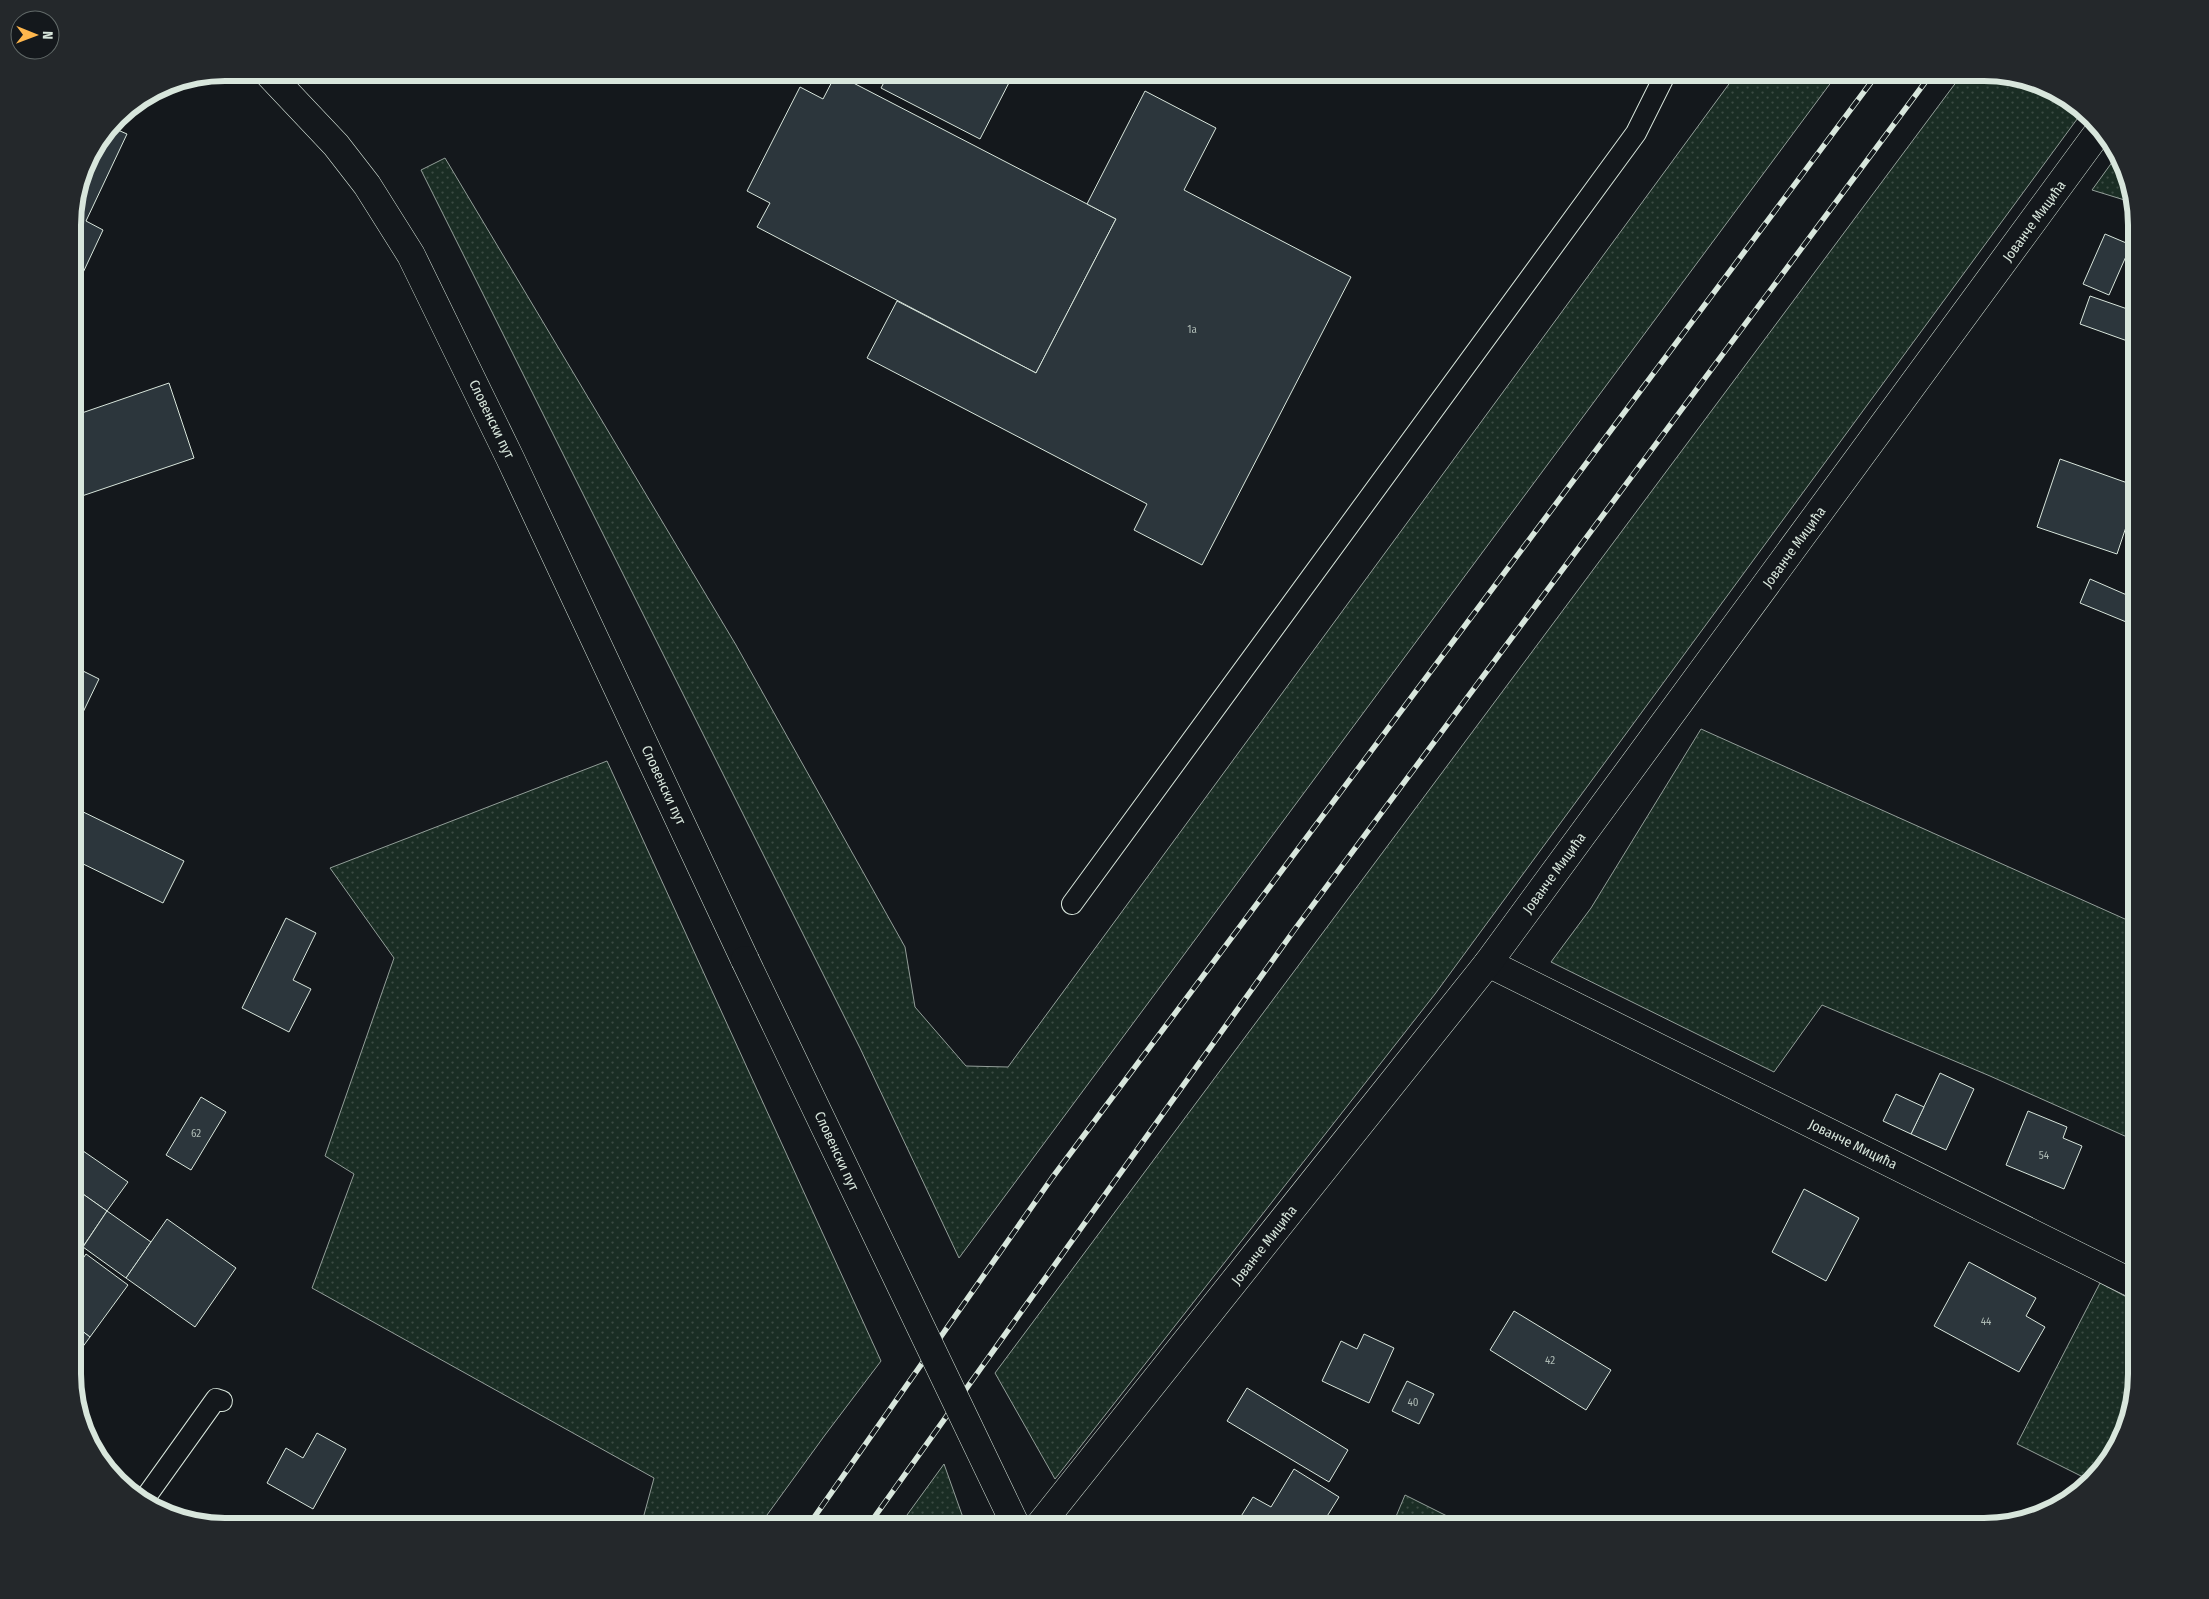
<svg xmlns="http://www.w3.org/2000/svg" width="2209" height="1599" font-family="'Fira Sans Condensed',sans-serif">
<defs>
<pattern id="grass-dots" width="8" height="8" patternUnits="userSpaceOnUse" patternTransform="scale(1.25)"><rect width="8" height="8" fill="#1a2d24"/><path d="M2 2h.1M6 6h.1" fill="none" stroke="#3b4b43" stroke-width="1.8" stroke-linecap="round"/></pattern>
</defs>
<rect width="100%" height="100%" fill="#14181c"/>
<g fill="url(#grass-dots)" stroke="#939e99">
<path d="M1737,73H1838L959,1258L860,1048L421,170L445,158L736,645L905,947L915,1007L966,1066L1008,1067Z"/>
<path d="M1963,73H1984L2033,81L2077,104L2083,111L1435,994L1055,1479L995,1373Z"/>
<path d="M2118,154L2121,157L2131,202L2092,190Z"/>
<path d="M1701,729L2136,924V1141L1990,1076L1822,1005L1774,1072L1551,962L1591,908Z"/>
<path d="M607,761L881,1361L825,1435L759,1526H641L654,1478L312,1288L354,1174L325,1156L394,958L330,868Z"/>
<path d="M2100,1283L2136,1302C2137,1360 2141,1415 2106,1465C2102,1471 2094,1476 2089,1480L2017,1444Z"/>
<path d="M944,1464L966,1526H899Z"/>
<path d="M1405,1495L1467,1526H1392Z"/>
</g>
<g fill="#2c363c" stroke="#d8e6dc">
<path d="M889,73H1014L980,139L881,88Z"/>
<path d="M836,74L1116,219L1036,373L757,227L770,203L747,191L800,87L823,99Z"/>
<path d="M1145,91L1216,128L1184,190L1351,277L1202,565L1134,530L1147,504L867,358L897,301L1036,373L1116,219L1087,204Z"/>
<path d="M111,127L127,134L86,221L103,230L73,294V215L84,166Z"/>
<path d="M2105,234L2131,245L2109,295L2083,284Z"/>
<path d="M2090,296L2136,312V333L2133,343L2080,324Z"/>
<path d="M169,383L194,458L73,499V416Z"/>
<path d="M2060,459L2136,486V497L2117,554L2037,527Z"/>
<path d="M2090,579L2136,599V626L2080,603Z"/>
<path d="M73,666L99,679L73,733Z"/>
<path d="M73,807L184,861L163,903L73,859Z"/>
<path d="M286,918L316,933L293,980L311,989L289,1032L242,1008Z"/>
<path d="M1940,1073L1974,1089L1946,1150L1911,1134Z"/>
<path d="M1896,1094L1924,1107L1911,1134L1883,1121Z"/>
<path d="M201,1097L226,1112L191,1170L166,1155Z"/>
<path d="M2028,1111L2067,1127L2063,1138L2082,1146L2064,1189L2006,1165Z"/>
<path d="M73,1144L128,1182L107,1211L73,1187Z"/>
<path d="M73,1187L107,1211L80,1251L73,1246Z"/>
<path d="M1804,1189L1859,1218L1826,1281L1772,1252Z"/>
<path d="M107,1211L151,1242L126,1278L83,1247Z"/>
<path d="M167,1219L236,1268L195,1327L126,1278Z"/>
<path d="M86,1254L128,1285L90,1337L73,1324V1273Z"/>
<path d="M1969,1262L2036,1298L2026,1316L2045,1327L2019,1372L1934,1326Z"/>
<path d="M1514,1311L1611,1370L1586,1410L1490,1350Z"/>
<path d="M73,1324L90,1337L73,1360Z"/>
<path d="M1364,1334L1394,1348L1369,1403L1322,1381L1341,1341L1357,1349Z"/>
<path d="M1407,1381L1434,1394L1419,1424L1392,1411Z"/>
<path d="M1247,1388L1348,1450L1329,1482L1227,1421Z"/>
<path d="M317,1433L346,1449L313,1509L267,1483L286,1448L303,1458Z"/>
<path d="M1294,1469L1339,1497L1321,1526H1235L1253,1497L1271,1507Z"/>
</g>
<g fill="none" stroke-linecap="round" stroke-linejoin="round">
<g stroke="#d8e6dc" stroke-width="22">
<g id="lane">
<path d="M1072,904L1636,133L1666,73"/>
<path d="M143,1501L216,1399L222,1401"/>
</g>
</g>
<g stroke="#d8e6dc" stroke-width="29">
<g id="street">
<path d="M1488,963L2136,1285"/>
<path d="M1039,1526L1488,963L2099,131"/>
</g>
</g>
<g stroke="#d8e6dc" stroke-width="29">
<path id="secondary" d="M268,73L336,145L367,185L411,255L510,458L745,960"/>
</g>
<use href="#lane" stroke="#14181c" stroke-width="20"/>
<use href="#street" stroke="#14181c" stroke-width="28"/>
<use href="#secondary" stroke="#14181c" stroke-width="28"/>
<g stroke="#d8e6dc" stroke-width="5.5">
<g id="rail">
<path d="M808,1526L1052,1178L1878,73"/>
<path d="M868,1526L1295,929L1932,73"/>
</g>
</g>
<use href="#rail" stroke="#14181c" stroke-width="4" stroke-dasharray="11" stroke-linecap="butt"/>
<g stroke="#d8e6dc" stroke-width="29" stroke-linecap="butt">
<path id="secondary-bridge" d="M745,960L1016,1526"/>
</g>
<use href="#secondary-bridge" stroke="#14181c" stroke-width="28"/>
</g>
<g text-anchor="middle" stroke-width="4" stroke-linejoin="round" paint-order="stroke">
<g font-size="11" fill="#adbab4">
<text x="1192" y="333">1a</text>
<text x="196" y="1137">62</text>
<text x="2044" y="1159">54</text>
<text x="1986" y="1325">44</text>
<text x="1550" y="1364">42</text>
<text x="1413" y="1406">40</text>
</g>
<g font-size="14" fill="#d8e6dc" stroke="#14181c">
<text transform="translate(2034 221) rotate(-54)" y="5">Јованче Мицића</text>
<text transform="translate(492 419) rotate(64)" y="5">Словенски пут</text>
<text transform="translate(1794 547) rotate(-54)" y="5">Јованче Мицића</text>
<text transform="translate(664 785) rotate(65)" y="5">Словенски пут</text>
<text transform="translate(1554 873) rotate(-54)" y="5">Јованче Мицића</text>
<text transform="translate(1853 1144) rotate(26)" y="5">Јованче Мицића</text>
<text transform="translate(837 1151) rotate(65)" y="5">Словенски пут</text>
<text transform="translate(1264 1245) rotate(-52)" y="5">Јованче Мицића</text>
</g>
</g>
<path d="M0 0H2209V1599H0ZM225 81H1984A144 144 0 0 1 2128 225V1374A144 144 0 0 1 1984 1518H225A144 144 0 0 1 81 1374V225A144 144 0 0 1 225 81Z" fill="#24282b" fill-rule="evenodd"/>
<path fill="none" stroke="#d8e6dc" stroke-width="6" d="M225 81H1984A144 144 0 0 1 2128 225V1374A144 144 0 0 1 1984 1518H225A144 144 0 0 1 81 1374V225A144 144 0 0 1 225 81Z"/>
<g transform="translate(35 35) rotate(91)"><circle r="24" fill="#14181c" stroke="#626a69"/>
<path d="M0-4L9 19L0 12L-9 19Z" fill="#ffb74d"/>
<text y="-8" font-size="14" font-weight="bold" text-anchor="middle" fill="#d8e6dc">N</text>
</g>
</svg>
